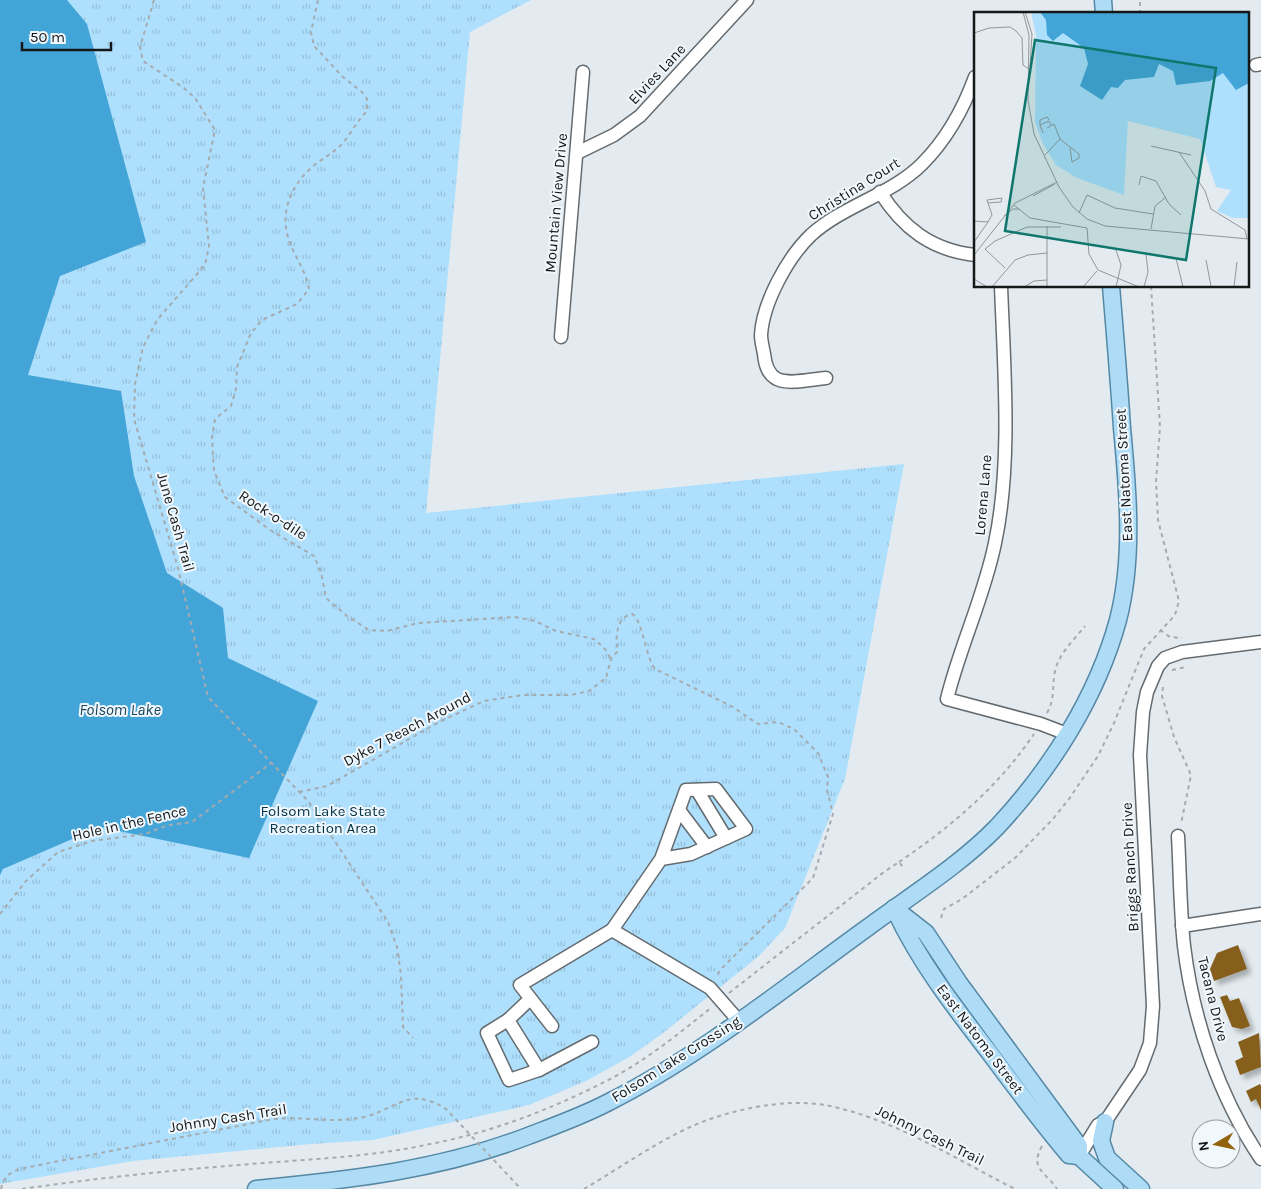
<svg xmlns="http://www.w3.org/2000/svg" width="1261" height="1189" font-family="Karla,sans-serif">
<defs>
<pattern id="park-tufts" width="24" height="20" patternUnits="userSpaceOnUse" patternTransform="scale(1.25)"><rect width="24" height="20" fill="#aee0fe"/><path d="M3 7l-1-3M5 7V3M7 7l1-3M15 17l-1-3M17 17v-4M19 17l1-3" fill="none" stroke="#95bfd9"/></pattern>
<filter id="shadow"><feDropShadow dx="4.5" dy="4.5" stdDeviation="2.5" flood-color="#0004"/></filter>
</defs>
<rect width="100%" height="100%" fill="#e3ebf0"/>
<path fill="url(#park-tufts)" d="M0,0H531L470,32L426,513L904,464L845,779L785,928L759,956L663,1033L631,1056L586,1081L529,1105L373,1140L311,1144L133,1161L0,1184Z"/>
<path fill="#43a4d7" d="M0,0H67L87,24L146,242L60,276L28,375L121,391L134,476L167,573L223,608L228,658L318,701L249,858L100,827L3,869L0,875Z"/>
<g fill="#865f1f" filter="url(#shadow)">
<path d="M1238,945L1247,969L1214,981L1210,969L1217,953Z"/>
<path d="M1227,995L1230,1001L1239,998L1250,1026L1242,1029L1232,1027L1220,997Z"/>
<path d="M1259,1033L1261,1067L1240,1075L1235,1061L1243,1057L1238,1042Z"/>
<path d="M1260,1084L1261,1086V1110L1256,1099L1251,1102L1246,1091Z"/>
</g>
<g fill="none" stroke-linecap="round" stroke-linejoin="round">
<g stroke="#646b6f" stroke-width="15">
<g id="minor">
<path d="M1256,65L1261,64"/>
<path d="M577,153L614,135L640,116L747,0"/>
<path d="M880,192C903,228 931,250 975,255"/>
<path d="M1001,286C1004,368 1012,463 995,543C984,597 960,646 947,699L1041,724L1067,734"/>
<path d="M561,337L583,72"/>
<path d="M826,378C812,379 790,385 777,379C767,374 765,363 764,354C763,348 761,341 761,335C763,302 788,257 811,235C844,205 891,195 922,164C947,139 963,110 975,77"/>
<path d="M697,790L726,838"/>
<path d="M679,810L707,847"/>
<path d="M1178,836C1180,872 1180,909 1184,946C1193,1020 1219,1097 1261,1159"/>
<path d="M1182,926L1261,914"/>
<path d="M612,930L661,859L686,790L716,789L746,829L691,854L661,859"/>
<path d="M530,999L508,1020L539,1070L592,1042"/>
<path d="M508,1020L487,1033L509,1080L539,1070"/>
<path d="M552,1026L520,985L612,930L710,988L738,1020"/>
<path d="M1079,1156L1098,1125L1105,1122L1140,1070L1150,1043L1153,1006L1140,755L1143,712L1147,692L1158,666L1165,658L1182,652L1261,642"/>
</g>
</g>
<g stroke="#5588a5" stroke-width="19">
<g id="major">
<path d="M1103,0L1104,14"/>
<path d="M894,908L926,933L959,983L1079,1146V1156L1115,1189"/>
<path d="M896,912C920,963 955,1008 989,1052C1015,1087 1041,1122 1069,1155L1079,1156"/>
<path d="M1105,1122L1101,1141L1107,1158L1141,1189"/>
<path d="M256,1189C349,1180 440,1170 528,1136C554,1126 582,1116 607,1103C699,1057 784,988 867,928C910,896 959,866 997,827C1051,769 1097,697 1118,620C1134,558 1128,491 1122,428C1119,381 1115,334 1111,286"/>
</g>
</g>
<g stroke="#a5abaf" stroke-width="2" stroke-dasharray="4 4" stroke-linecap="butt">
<path d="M154,0L140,47L143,61L184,88L195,98L215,130L203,188L209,246L205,265L157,320L143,347L135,384L134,419L178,568L208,697L309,802L388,922L397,947L401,975L403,1027L413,1038"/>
<path d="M318,0L311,32L314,46L343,77L362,92L367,99V111C356,122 350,136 339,147C330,155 320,160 311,168C293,184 281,209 287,233C291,253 306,269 309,289L297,304L262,320L251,333L237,367L236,389L231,406L215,419L212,438L214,471L225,497L270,530L314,556L321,572L326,598L347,616L369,630L387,631L418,623L515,617L535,621L556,631L594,639L605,649L611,659"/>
<path d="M1140,14V0"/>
<path d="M1160,630L1170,637L1182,638"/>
<path d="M1172,670L1186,667"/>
<path d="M1163,687L1162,696L1174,737L1191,775L1181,824"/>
<path d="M1047,713C1055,700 1052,685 1055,671C1059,653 1074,640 1085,626"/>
<path d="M299,792L327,786L439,722L484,701L523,695H571L589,691L606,678L611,659L617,652C616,639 615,617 632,614C643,620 645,656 655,669L731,706L758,724L778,722L794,729L818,753L828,777L827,790L833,814L813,878L721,969L716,977"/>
<path d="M899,862C952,826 998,787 1034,734"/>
<path d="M0,914L26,881L58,852L92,841L145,834L168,825L192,822L271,763"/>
<path d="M941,918L944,909L962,899L1015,858L1052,820L1069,799L1098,756L1114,723L1144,649L1175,615L1179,601L1158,520L1156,481L1160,427L1151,286"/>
<path d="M729,993L884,872L899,862L903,867"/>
<path d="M1042,1146C1029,1169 1046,1172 1057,1189"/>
<path d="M1,1189C4,1175 12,1171 24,1168L274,1119C305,1116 333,1124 364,1117C384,1113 403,1096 422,1099"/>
<path d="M22,1189C98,1178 174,1170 251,1164C311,1159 371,1157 430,1144C494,1132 557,1107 614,1077C649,1058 681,1032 712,1007"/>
<path d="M584,1189C618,1169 652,1145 688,1128C727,1110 783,1098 825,1105C893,1118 955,1159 1015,1189"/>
</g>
<use href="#minor" stroke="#fff" stroke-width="12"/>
<use href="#major" stroke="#aedcf7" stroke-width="16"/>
<path stroke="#a5abaf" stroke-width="2" stroke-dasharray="4 4" stroke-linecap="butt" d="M422,1099L436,1103L446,1109L521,1189"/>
</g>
<g text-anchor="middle" stroke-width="4" stroke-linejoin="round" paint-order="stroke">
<g font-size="15" fill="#151819" stroke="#f0f8fd">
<text transform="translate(657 74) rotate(-47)" y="5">Elvies Lane</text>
<text transform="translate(854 189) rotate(-32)" y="5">Christina Court</text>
<text transform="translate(556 203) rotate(-85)" y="5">Mountain View Drive</text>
<text transform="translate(1124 475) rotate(-93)" y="5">East Natoma Street</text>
<text transform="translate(983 495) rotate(-85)" y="5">Lorena Lane</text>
<text transform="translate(273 515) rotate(33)" y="5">Rock-o-dile</text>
<text transform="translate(176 522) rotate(74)" y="5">June Cash Trail</text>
<text transform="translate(407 729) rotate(-28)" y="5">Dyke 7 Reach Around</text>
<text transform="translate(129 823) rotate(-13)" y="5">Hole in the Fence</text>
<text transform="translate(1130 867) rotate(-93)" y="5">Briggs Ranch Drive</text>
<text transform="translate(1213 999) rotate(76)" y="5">Tacana Drive</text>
<text transform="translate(980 1039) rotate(53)" y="5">East Natoma Street</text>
<text transform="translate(676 1059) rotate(-32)" y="5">Folsom Lake Crossing</text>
<text transform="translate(228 1118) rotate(-9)" y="5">Johnny Cash Trail</text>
<text transform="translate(930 1135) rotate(26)" y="5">Johnny Cash Trail</text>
</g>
<g font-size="15" fill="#063247" stroke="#f0f8fd">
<text x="323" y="816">Folsom Lake State<tspan x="323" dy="17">Recreation Area</tspan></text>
</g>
<g font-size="16" font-style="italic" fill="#1c445a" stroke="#f0f8fd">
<text x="120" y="715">Folsom Lake</text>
</g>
</g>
<g transform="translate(974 12)">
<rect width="275" height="275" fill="#e3ebf0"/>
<path d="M57,0H275V206H259L243,199L257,178L242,175L226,127L154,109L150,183L103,166L82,153L69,132L61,110L62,23Z" fill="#aee0fe"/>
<path d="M66,0H275V71L262,78L249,61L236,69L202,73L199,59L185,52L180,65L151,68L144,76L137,75L128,88L106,74L114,52L110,36L89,21L79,29L73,23L72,8Z" fill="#43a4d7"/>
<path fill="none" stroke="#91979a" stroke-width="1" d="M49,0L55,23L54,88L60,122L85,175L99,195L113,207L131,214L275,227M51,0L58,22L56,55M0,21L15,16L36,15L42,19L48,26L49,53L55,57M66,113V108L73,105L75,108M69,121L66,113L75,109L77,113M86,127L105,142V146L98,150L96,136M177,134L217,143M205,140L231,179L237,197L271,218L273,227M71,143L86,127L80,112L73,116M165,173L167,164L182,169L195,192L207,203M59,184L81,172M40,193L56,206L113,216L115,242L124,258L165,275M105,201L113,183L141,196L179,202M30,204L39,197H45M0,209L14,210L18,203L13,188L28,186L27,190L14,191M73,214V275M177,217L181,194L192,185M0,230L14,210M0,243L41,191L83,170M202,246L209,275M232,248L237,274M31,256L11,237L21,229L53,215H87M0,267L13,275M18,275L41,248L54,243L73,241M50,275L60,269L73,268M109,275L123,259M142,275L147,253L142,238M170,275L174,260L172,242M230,275H247M260,275L263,250"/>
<path fill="#0f766e" fill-opacity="0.15" stroke="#0f766e" stroke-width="2.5" d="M61,28L242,56L212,248L31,219Z"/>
<rect width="275" height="275" fill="none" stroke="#151819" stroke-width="2.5"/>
</g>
<g transform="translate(1216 1144) rotate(261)"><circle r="24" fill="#f0f8fd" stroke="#989ea2"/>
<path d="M0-4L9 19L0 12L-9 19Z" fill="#926410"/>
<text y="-8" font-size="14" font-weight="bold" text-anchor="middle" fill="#151819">N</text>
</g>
<path d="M22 42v8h89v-8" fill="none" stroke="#151819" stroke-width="2.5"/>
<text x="30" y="42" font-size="15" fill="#151819" stroke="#f0f8fd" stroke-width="4" paint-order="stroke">50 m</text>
</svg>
